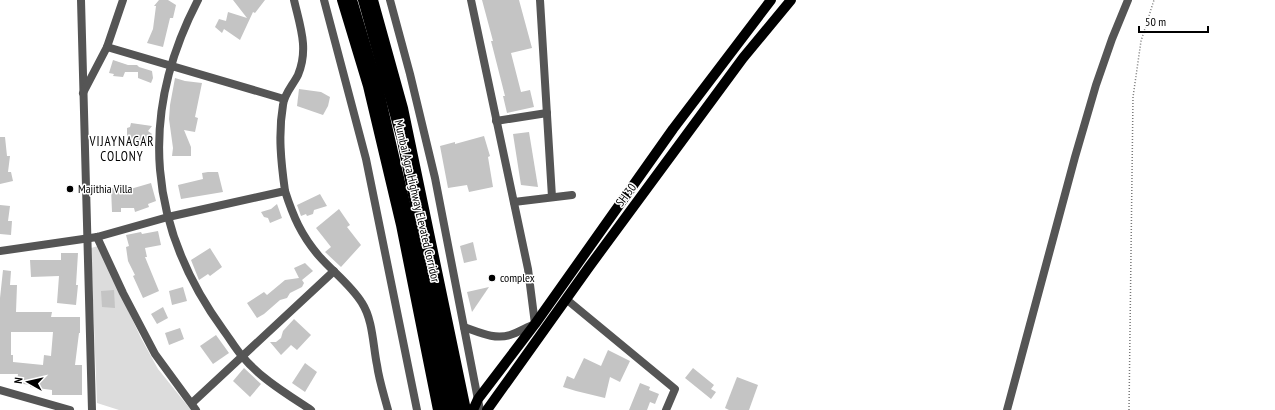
<svg xmlns="http://www.w3.org/2000/svg" width="1275" height="410" font-family="'PT Sans Narrow',sans-serif">
<rect width="100%" height="100%" fill="#fff"/>
<path fill="#dcdcdc" d="M98,246L141,338L158,369L191,410H119L97,403L91,248Z"/>
<g fill="#c4c4c4" fill-rule="evenodd">
<path d="M159,0H168L176,5L173,18H170L163,47L147,43L153,29L156,6H154Z"/>
<path d="M233,0H265L255,13L253,12L240,40L224,29L222,33L215,27L219,19L226,21L228,12L247,18Z"/>
<path d="M482,0H519L532,48L511,53L521,92L530,90L534,107L507,113L503,96H505L491,41H493Z"/>
<path d="M113,60L128,65H137L139,67L152,71L153,78L151,83L138,78V72H125L123,77L113,76L114,74L109,73Z"/>
<path d="M175,78L185,81L202,83L195,117L198,118L195,132L184,130L191,147V156H172L173,148L169,119L170,105Z"/>
<path d="M299,89L321,92L330,97L328,106L323,115L297,106Z"/>
<path d="M131,123L152,126L148,131L152,134L144,145L136,148L135,140H127V128L130,127Z"/>
<path d="M529,132L538,187L521,185L513,134Z"/>
<path d="M484,136L490,156L488,157L493,187L469,192L467,185L448,188L440,146L455,142V144Z"/>
<path d="M0,137H5L7,156H10L8,172H11L13,181L0,184Z"/>
<path d="M208,172H218L223,192L181,199L178,185L203,179L202,173Z"/>
<path d="M151,183L156,201L148,204L149,207L135,212L134,208H121V212H112L111,188L127,187V190Z"/>
<path d="M320,194L327,206L314,210L313,214L307,216L306,214L301,216L297,205Z"/>
<path d="M277,204L282,218L270,223L268,218L264,217L261,212L271,209Z"/>
<path d="M0,205L10,206L8,221H12L11,235L0,234Z"/>
<path d="M339,209L350,225L347,227L361,245L341,267L325,252L331,247L316,228Z"/>
<path d="M158,231L161,245L145,248L147,257H145L159,291L143,298L133,276L135,275L128,261L126,247L129,246L126,235L141,232L142,234Z"/>
<path d="M473,242L477,260L464,263L460,246Z"/>
<path d="M210,248L222,267L210,276L208,274L199,280L191,260Z"/>
<path d="M61,253H78L76,285H78L76,305L57,303L59,276L31,277L30,260H61Z"/>
<path d="M305,263L313,271L302,280L304,283L302,287L290,293L287,298L280,300L264,314L257,318L247,303L264,292L267,295L285,280L299,278L294,268Z"/>
<path d="M3,270L11,271L10,285H17L16,312H52L51,317H80V333H79L75,365H82V395H52V390L30,387V385L17,383L18,374H0V298ZM11,332H53L51,356L44,355L43,365L13,362V355H11Z"/>
<path d="M183,287L187,301L172,305L169,291Z"/>
<path d="M489,287L472,312L467,292Z"/>
<path d="M114,290L115,308L102,307L101,291Z"/>
<path d="M163,307L168,318L157,324L151,314Z"/>
<path d="M294,319L311,335L297,350L291,345L281,355L270,342H276L281,338L283,331Z"/>
<path d="M180,328L184,339L169,345L165,333Z"/>
<path d="M216,335L229,353L213,364L200,346Z"/>
<path d="M608,350L630,361L620,382L610,377L605,398L576,391L563,387L567,376L574,379L584,358L601,366Z"/>
<path d="M305,363L317,372L305,392L292,383Z"/>
<path d="M244,368L261,384L250,397L233,381Z"/>
<path d="M693,368L714,385L711,389L716,392L711,399L685,378Z"/>
<path d="M737,377L758,385L749,410H729L725,408Z"/>
<path d="M640,383L650,387L649,390L659,394L655,404L650,402L647,410H629Z"/>
</g>
<g fill="none" stroke-linecap="round" stroke-linejoin="round">
<path stroke="#777" stroke-width="1.5" stroke-dasharray="1 2" stroke-linecap="butt" d="M1129,410L1133,97L1141,41L1154,0"/>
<g stroke="#555" stroke-width="8">
<path d="M81,0L92,410"/>
<path d="M198,0C138,115 148,227 224,331C230,339 235,348 242,356C260,378 287,394 311,410"/>
<path d="M471,0L528,269L535,324"/>
<path d="M540,0L552,197"/>
<path d="M107,47L284,99"/>
<path d="M83,93L107,47L123,0"/>
<path d="M496,121L547,113"/>
<path d="M285,191C293,216 301,235 319,256C333,272 351,285 362,303C373,320 373,346 377,365C379,380 384,395 388,410"/>
<path d="M514,202L572,195"/>
<path d="M97,237L123,293L155,354L196,410"/>
<path d="M0,251L97,237L168,217L285,191C281,162 278,134 283,105C284,94 293,85 298,75C309,49 300,26 294,0"/>
<path d="M566,299L675,389L666,410"/>
<path d="M0,390L70,410"/>
<path d="M192,403L334,271"/>
<path d="M1007,410L1075,157L1096,85L1112,39L1128,0"/>
</g>
<g stroke="#555" stroke-width="8">
<path d="M324,0L366,159L417,410"/>
<path d="M390,0L410,74L435,178L480,410"/>
<path d="M464,327C479,332 494,340 510,335C519,332 527,327 535,324"/>
</g>
<g stroke="#000" stroke-width="10">
<path d="M342,0L368,86L401,225L438,410"/>
<path d="M373,0L403,108L466,410"/>
<path d="M473,410L478,399L535,324L673,129L771,0"/>
<path d="M487,410L589,267L743,58L791,0"/>
</g>
<g stroke="#000" stroke-width="12">
<path d="M351,0L377,87L409,225L446,410"/>
<path d="M364,0L403,140L457,410"/>
</g>
</g>
<g fill="#000" stroke="#fff" stroke-width="1.5">
<circle cx="70" cy="189" r="4"/>
<circle cx="492" cy="278" r="4"/>
</g>
<g text-anchor="middle" stroke-width="3" stroke-linejoin="round" paint-order="stroke">
<g font-size="12" fill="#000" stroke="#fff" text-anchor="start">
<text x="78" y="193">Majithia Villa</text>
<text x="500" y="282">complex</text>
</g>
<g font-size="12" fill="#000" stroke="#fff">
<text transform="translate(626 195) rotate(-53)" y="4">SH 30</text>
<text transform="translate(417 201) rotate(77)" y="4">Mumbai Agra Highway Elevated Corridor</text>
</g>
<g font-size="13" letter-spacing="1" fill="#000" stroke="#fff">
<text x="122" y="146">VIJAYNAGAR<tspan x="122" dy="15">COLONY</tspan></text>
</g>
</g>
<g transform="translate(28 382) rotate(278)" stroke="#ffffff" stroke-width="3" paint-order="stroke">
<path d="M0-3L7 15L0 10L-7 15Z" fill="#000000"/>
<text y="-6" font-size="11" font-weight="bold" text-anchor="middle" fill="#000000">N</text>
</g>
<path d="M1139 26v6h69v-6" fill="none" stroke="#000000" stroke-width="2"/>
<text x="1145" y="26" font-size="12" fill="#000000" stroke="#ffffff" stroke-width="3" paint-order="stroke">50 m</text>
</svg>
